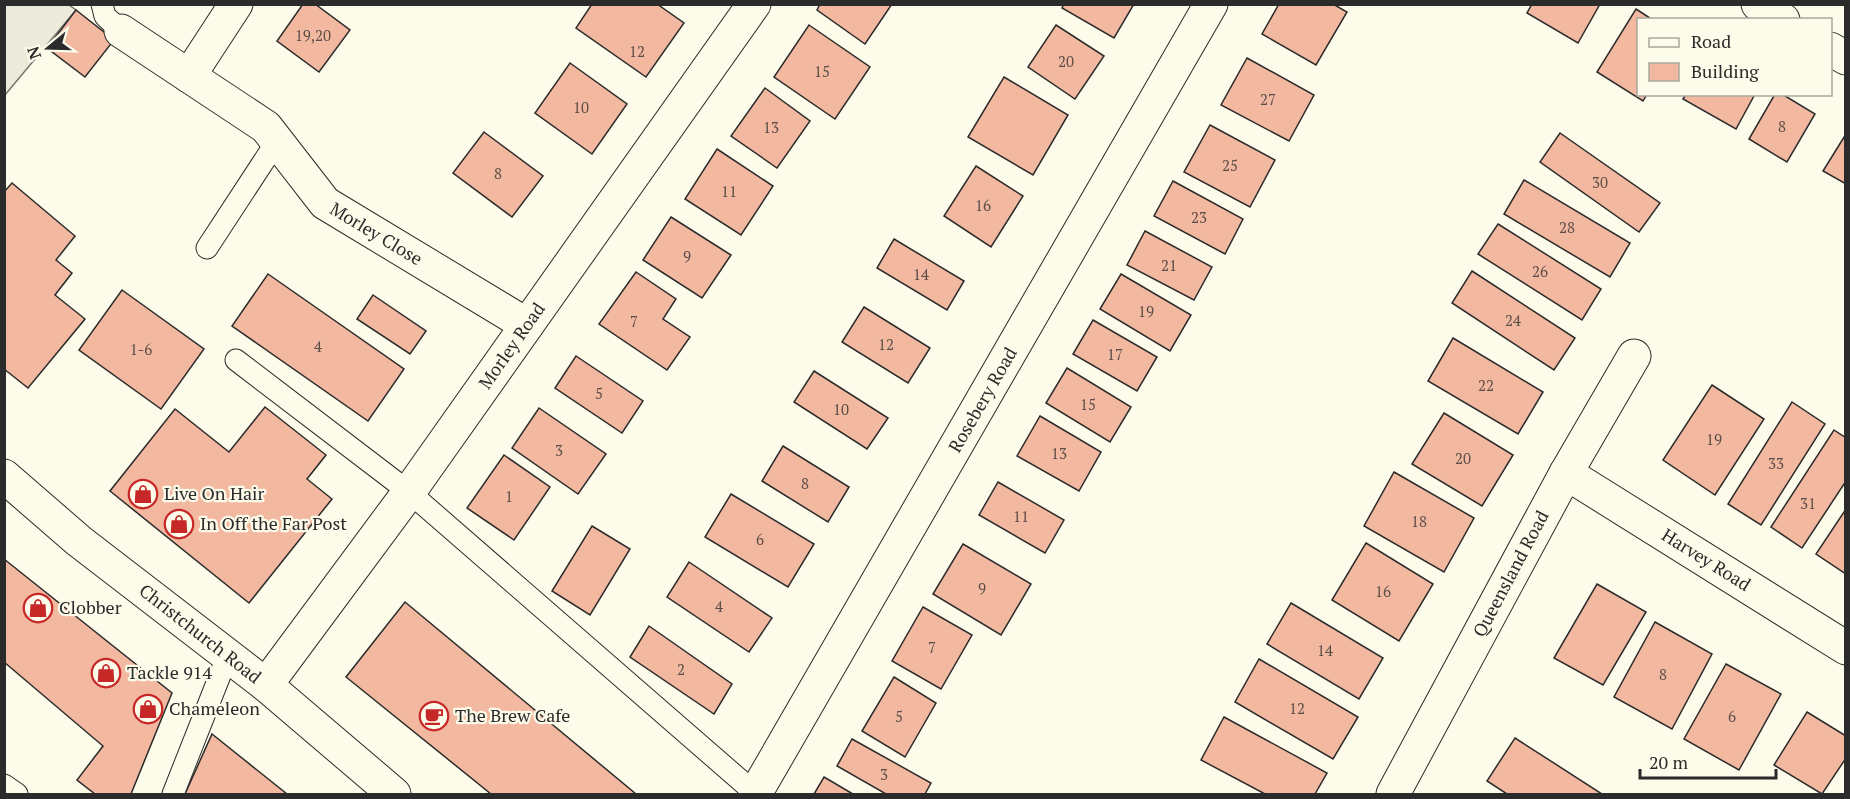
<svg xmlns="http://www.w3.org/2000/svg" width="1850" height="799" font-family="'PT Serif',serif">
<rect width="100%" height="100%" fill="#fdfbea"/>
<path fill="#ecebdb" stroke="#74746e" stroke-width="1.5" d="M5,4L69,5L76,10L5,95Z"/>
<g fill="#f2b8a0" stroke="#2b2b2b" stroke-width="1.5">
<path d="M303,4H315L350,30L319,72L277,41Z"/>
<path d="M592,4H657L684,23L646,77L576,28Z"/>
<path d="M820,4H892L865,44L817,10Z"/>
<path d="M1064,4H1134L1114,38L1062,8Z"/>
<path d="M1279,4H1333L1347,12L1316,65L1262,34Z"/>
<path d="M1532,4H1600L1578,43L1527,13Z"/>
<path d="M1636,9L1653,20H1638V94H1647L1643,101L1597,72Z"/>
<path d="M76,10L114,40L85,77L47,48Z"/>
<path d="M809,25L870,67L835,119L774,77Z"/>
<path d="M1056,25L1104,56L1075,99L1028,67Z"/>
<path d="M1247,58L1314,95L1289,141L1221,105Z"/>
<path d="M570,63L627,104L592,154L535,113Z"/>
<path d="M1004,77L1068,115L1033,175L968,137Z"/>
<path d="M765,88L810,121L777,168L731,136Z"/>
<path d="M1686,94H1755L1736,129L1683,99Z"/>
<path d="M1775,94H1782L1815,114L1787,162L1749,139Z"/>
<path d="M1210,125L1275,160L1250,207L1184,172Z"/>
<path d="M484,132L543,176L512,217L453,173Z"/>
<path d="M1560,133L1660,203L1639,232L1540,162Z"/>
<path d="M1846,134V184L1823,171Z"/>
<path d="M717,149L773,186L741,235L685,199Z"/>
<path d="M976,166L1023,196L991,247L944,216Z"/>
<path d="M1524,180L1630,243L1610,277L1504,214Z"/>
<path d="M1173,181L1243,219L1225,254L1154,216Z"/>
<path d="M12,183L75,236L56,260L72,273L55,295L85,319L28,388L4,369V192Z"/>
<path d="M671,217L731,255L702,298L643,260Z"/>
<path d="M1498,224L1601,289L1582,320L1478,254Z"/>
<path d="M1145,231L1212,267L1194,300L1127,265Z"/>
<path d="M894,239L964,281L947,310L877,268Z"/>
<path d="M1472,271L1575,338L1554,370L1452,303Z"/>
<path d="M636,272L676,299L663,319L690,337L667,370L599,324Z"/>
<path d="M268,274L404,369L368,421L232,326Z"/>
<path d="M1121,274L1191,315L1170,351L1100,309Z"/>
<path d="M122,290L204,349L161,409L79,350Z"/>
<path d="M373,295L426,331L410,354L357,319Z"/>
<path d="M864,307L930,348L908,383L842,342Z"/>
<path d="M1093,320L1157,357L1137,391L1073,354Z"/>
<path d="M1453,338L1543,392L1518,434L1428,381Z"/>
<path d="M576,356L643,401L622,433L555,388Z"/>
<path d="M1067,368L1131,407L1110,442L1046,403Z"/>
<path d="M814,371L888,418L867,449L794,402Z"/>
<path d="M1712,385L1764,419L1715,495L1663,460Z"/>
<path d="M1792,402L1825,424L1761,525L1728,504Z"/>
<path d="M265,407L326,455L307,479L332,499L249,603L110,491L175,409L229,452Z"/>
<path d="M539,408L606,454L578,494L512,448Z"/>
<path d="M1444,413L1513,455L1482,506L1412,464Z"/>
<path d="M1040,416L1101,452L1079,491L1017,456Z"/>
<path d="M1834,430L1846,438V481L1802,548L1771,527Z"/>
<path d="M783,446L849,487L828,522L762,481Z"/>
<path d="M504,455L550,487L514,540L467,508Z"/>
<path d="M1394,472L1474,518L1444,572L1364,526Z"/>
<path d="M998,482L1064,520L1045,553L979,515Z"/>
<path d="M731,494L814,544L788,587L705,537Z"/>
<path d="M1846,509V574L1816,554Z"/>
<path d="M592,526L630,549L590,615L552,591Z"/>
<path d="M1366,543L1433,584L1399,641L1332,600Z"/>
<path d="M963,544L1031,584L1001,635L933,594Z"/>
<path d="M4,559L172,693L131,794H95L77,780L103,746L4,662Z"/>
<path d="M689,562L772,618L749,652L667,597Z"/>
<path d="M1597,584L1646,612L1603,685L1554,658Z"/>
<path d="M405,602L636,794H491L346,677Z"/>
<path d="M1291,603L1383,658L1359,699L1267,644Z"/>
<path d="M923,607L972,635L941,689L892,661Z"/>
<path d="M1655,622L1712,654L1672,729L1614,697Z"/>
<path d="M649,626L732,684L714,714L630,657Z"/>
<path d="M1259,659L1358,717L1333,759L1235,702Z"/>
<path d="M1726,664L1781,694L1739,770L1684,739Z"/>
<path d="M894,677L936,703L905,757L862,731Z"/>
<path d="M1807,712L1846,736V758L1822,794L1774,765Z"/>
<path d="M1224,717L1327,773L1315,794H1265L1201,760Z"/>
<path d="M212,734L287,794H185Z"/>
<path d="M1515,738L1602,794H1507L1487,781Z"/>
<path d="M852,739L931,783L925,794H886L837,766Z"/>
<path d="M824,777L853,794H814Z"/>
</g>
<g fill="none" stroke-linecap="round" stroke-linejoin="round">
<g stroke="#2b2b2b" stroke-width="23">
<g id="lane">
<path d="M102,4L105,16L121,31"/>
<path d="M207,248L277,141"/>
<path d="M236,360L409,492L755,793"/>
<path d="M4,785L17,794"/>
<path d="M173,794L228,655"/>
</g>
</g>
<g stroke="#2b2b2b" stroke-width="35">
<g id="street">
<path d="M1758,4L1783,20"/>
<path d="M121,31L266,127L325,203L527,325"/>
<path d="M1830,49L1846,58"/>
<path d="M189,76L236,4"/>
<path d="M1566,473L1846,648"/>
<path d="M266,685L409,492L754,4"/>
<path d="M755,794L1211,4"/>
<path d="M1393,794L1566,473L1634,356"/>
</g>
</g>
<g stroke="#2b2b2b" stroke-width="35">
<path id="primary" d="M4,476L79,541L266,685L394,794"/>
</g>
<use href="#lane" stroke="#fdfbea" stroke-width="21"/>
<use href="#street" stroke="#fdfbea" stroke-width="33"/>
<use href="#primary" stroke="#fdfbea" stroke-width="33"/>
</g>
<defs>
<g id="shop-ring" transform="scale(1.5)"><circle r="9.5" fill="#fdfbea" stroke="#c62828" stroke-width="1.5"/><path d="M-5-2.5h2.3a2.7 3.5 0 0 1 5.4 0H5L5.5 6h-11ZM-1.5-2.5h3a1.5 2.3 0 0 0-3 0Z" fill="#c62828"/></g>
<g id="cafe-ring" transform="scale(1.5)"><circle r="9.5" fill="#fdfbea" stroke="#c62828" stroke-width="1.5"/><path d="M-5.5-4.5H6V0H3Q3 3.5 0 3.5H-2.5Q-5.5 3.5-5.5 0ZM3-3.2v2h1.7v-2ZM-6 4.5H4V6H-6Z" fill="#c62828"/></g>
</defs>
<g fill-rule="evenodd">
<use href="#shop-ring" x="143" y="494"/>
<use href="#shop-ring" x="179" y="524"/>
<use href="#shop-ring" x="38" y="608"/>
<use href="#shop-ring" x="106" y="673"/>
<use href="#shop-ring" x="148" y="709"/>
<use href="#cafe-ring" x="434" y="716"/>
</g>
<g text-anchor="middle" stroke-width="4.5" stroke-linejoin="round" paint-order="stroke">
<g font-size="15" fill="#5d4e48">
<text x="313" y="41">19,20</text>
<text x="637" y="57">12</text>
<text x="1066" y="67">20</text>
<text x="822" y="77">15</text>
<text x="1268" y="105">27</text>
<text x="581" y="113">10</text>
<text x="1782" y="132">8</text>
<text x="771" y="133">13</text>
<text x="1230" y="171">25</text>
<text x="498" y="179">8</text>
<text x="1600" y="188">30</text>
<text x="729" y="197">11</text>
<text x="983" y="211">16</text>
<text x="1199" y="223">23</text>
<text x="1567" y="233">28</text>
<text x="687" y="262">9</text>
<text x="1169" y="271">21</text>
<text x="1540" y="277">26</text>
<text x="921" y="280">14</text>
<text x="1146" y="317">19</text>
<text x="1513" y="326">24</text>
<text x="634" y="327">7</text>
<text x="886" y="350">12</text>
<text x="318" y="352">4</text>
<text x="141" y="355">1-6</text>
<text x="1115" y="360">17</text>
<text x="1486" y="391">22</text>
<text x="599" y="399">5</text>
<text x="1088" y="410">15</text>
<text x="841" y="415">10</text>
<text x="1714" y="445">19</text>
<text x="559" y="456">3</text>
<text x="1059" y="459">13</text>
<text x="1463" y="464">20</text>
<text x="1776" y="469">33</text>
<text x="805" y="489">8</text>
<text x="509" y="502">1</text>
<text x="1808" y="509">31</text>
<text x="1021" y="522">11</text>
<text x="1419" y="527">18</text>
<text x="760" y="545">6</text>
<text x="982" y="594">9</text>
<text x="1383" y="597">16</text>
<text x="719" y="612">4</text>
<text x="932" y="653">7</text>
<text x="1325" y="656">14</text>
<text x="681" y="675">2</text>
<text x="1663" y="680">8</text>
<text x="1297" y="714">12</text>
<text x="899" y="722">5</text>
<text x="1732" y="722">6</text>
<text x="884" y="780">3</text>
</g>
<g font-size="18" fill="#2b2b2b" stroke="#fdfbea">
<text transform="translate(376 234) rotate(31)" y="6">Morley Close</text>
<text transform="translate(512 346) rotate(-55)" y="6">Morley Road</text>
<text transform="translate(983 400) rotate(-60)" y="6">Rosebery Road</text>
<text transform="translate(1706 560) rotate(32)" y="6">Harvey Road</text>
<text transform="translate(1511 574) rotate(-62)" y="6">Queensland Road</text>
<text transform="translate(200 634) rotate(38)" y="6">Christchurch Road</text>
</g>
<g font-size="18" fill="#2b2b2b" stroke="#fdfbea" text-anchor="start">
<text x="164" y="500">Live On Hair</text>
<text x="200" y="530">In Off the Far Post</text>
<text x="59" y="614">Clobber</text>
<text x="127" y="679">Tackle 914</text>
<text x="169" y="715">Chameleon</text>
<text x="455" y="722">The Brew Cafe</text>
</g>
</g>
<rect width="1850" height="799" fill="none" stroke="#2b2b2b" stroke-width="12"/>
<rect x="1637" y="18" width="195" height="78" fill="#fdfbea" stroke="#a9a89e" stroke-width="1.5"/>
<rect x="1649" y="38" width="30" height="9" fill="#fdfbea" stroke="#a9a89e" stroke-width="1.5"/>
<text x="1691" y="48" font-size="18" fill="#2b2b2b">Road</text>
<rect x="1649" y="63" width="30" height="18" fill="#f2b8a0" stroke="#a9a89e" stroke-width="1.5"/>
<text x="1691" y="78" font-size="18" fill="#2b2b2b">Building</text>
<g transform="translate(48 48) rotate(251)" stroke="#fdfbea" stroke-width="4.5" paint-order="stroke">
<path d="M0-4.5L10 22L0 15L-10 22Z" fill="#2b2b2b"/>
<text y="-9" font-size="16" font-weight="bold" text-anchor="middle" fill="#2b2b2b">N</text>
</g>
<path d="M1640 769v9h136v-9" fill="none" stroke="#2b2b2b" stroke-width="3"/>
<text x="1649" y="769" font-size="18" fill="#2b2b2b" stroke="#fdfbea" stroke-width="4.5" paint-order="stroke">20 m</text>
</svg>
